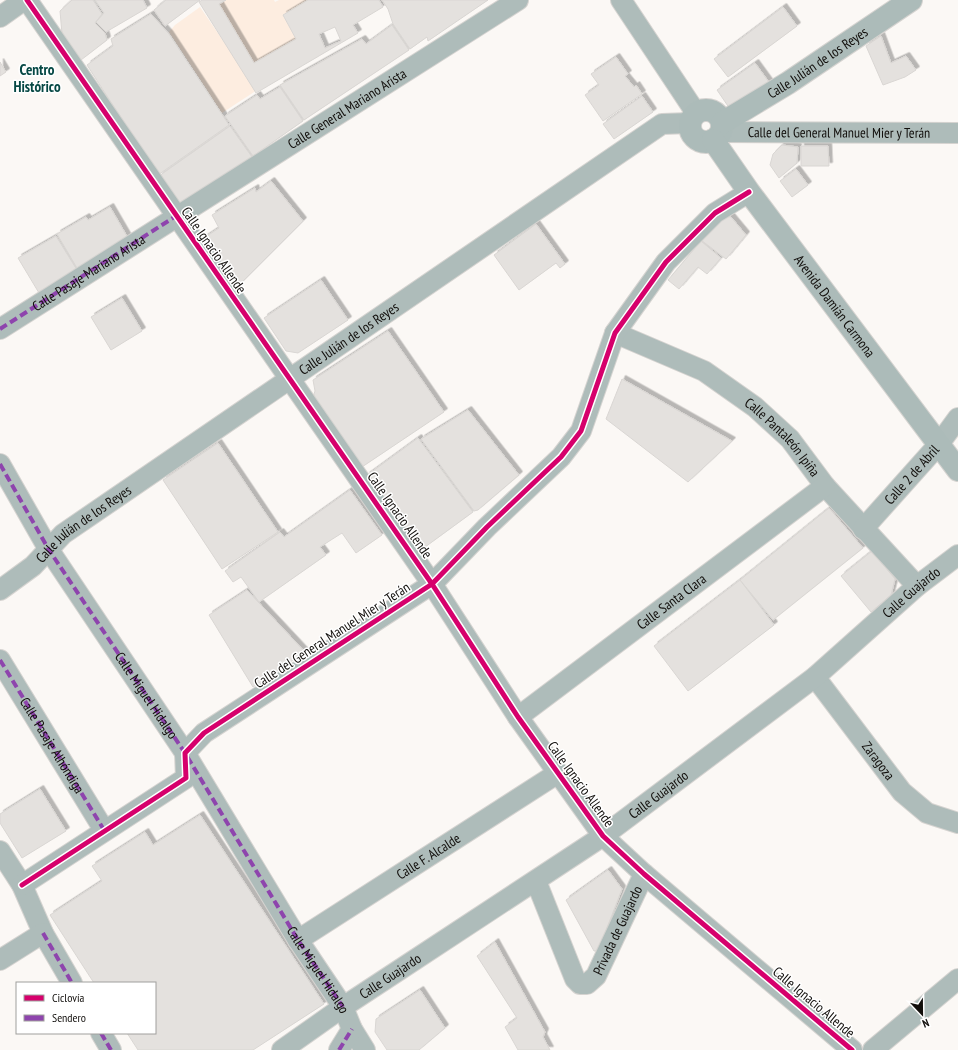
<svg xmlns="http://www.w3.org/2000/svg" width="958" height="1050" font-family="'PT Sans Narrow',sans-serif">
<defs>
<filter id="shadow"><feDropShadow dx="3.5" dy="-3.5" stdDeviation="0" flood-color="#0004"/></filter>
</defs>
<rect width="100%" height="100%" fill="#fbf8f5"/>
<g fill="#fdede0">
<path d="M226,0H274L275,2L279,0H308L283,15L296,39L254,63L219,4Z"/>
<path d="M200,7L257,90L222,113L169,32L175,25Z"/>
</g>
<g fill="#e4e1de" stroke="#d9d6d3" fill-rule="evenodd" filter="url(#shadow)">
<path d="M72,0H93L102,14L95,23L105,33L107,40L81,60L62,34L60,11Z"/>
<path d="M95,0H143L147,8L106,32L96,22L104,13Z"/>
<path d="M166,0H200L165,26L154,10Z"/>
<path d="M202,0H226L219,4L254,63L296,39L283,15L308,0H379L383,7L353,25L358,33L256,93L199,2ZM335,27L341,41L325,48L319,34Z"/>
<path d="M382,0H488L428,41L427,37L410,49L393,24L388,9Z"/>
<path d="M783,7L797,26L728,77L714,59Z"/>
<path d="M151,14L169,34L229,125L158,175L87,65L113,46L111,39Z"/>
<path d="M392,25L409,50L304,120L280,85L362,39L366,44Z"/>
<path d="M881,36L891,63L906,56L916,70L905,77L883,85L866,46Z"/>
<path d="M616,57L628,74L625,76L634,87L636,85L642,94L603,121L585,95L599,85L591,74Z"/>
<path d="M0,62L6,72L0,76Z"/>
<path d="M755,63L771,85L732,112L717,90Z"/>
<path d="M280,87L303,121L253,156L225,116L257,95L260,99Z"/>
<path d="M642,96L653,112L614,139L603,124Z"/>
<path d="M230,126L252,157L180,207L159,176Z"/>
<path d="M782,145L798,147L797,163L779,178L770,165L773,154Z"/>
<path d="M801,146H828L829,166H801Z"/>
<path d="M796,169L808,185L792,197L780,181Z"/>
<path d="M271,181L303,221L237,287L204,238L219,228L212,215L255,188L256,192Z"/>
<path d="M110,207L128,238L77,268L57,234L86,217L88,220Z"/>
<path d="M721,216L731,217L746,235L726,259L701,240Z"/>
<path d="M536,224L565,264L560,268L556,263L519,290L494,255Z"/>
<path d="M56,236L77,270L39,293L18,258Z"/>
<path d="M701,241L721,258L707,274L698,267L679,289L668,280Z"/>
<path d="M321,280L348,320L298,353L286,351L264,318Z"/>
<path d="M122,298L142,331L111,350L91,317Z"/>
<path d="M388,331L444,412L359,469L312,400L315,391L313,380Z"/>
<path d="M622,379L732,441L688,482L606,419Z"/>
<path d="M468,410L519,475L478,510L474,511L421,439Z"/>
<path d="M418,438L473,512L421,550L366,476Z"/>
<path d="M218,443L278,532L222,569L163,480Z"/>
<path d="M350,490L382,535L356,553L342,533L320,547L326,555L259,602L241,577L233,582L225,571L280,532L284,537Z"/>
<path d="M829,508L863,548L773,620L740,580Z"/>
<path d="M872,551L895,579L891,595L871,612L841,576Z"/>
<path d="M740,580L774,625L688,691L654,646Z"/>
<path d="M247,590L305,652L253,687L209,615Z"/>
<path d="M40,789L66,831L22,858L0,823V814Z"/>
<path d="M200,815L324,1004L253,1050H138L127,1033H155V983H94L50,915L102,881L92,866L145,832L153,845Z"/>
<path d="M608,870L622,889L598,951H594L566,900Z"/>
<path d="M495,942L545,1032L543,1037L550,1050H518L505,1027L517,1018L477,956Z"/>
<path d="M420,990L445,1028L419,1050H387L375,1032L376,1019Z"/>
</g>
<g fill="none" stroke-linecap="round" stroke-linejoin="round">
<g stroke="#d5d3d0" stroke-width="22">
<g id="street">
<path d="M27,0L432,584L518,717L603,836L644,874L852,1050"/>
<path d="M621,0L696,113"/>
<path d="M0,17L24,0"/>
<path id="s1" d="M720,132L958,133"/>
<path id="s2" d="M0,329L518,0"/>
<path id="s3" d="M615,333L704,371L755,407L790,439L825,486L917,586"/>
<path id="s4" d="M0,464L49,550L185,753L298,940L343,1007L352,1029L365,1050"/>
<path id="s5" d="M863,529L939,444L958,418"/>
<path id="s6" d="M0,590L33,566L63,534L662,124L690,123"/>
<path d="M0,660L104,830"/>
<path id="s7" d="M815,677L902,792L927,813L958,823"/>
<path id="s8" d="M518,717L825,486"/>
<path d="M0,851L22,885L43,933L72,983"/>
<path id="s9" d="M536,881L575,979L580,984H587L596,976L644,874"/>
<path d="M22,885L186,778L185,753L204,733L432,584L487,527L561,457L581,431L615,333L666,262L715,213L749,192"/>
<path id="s10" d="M298,940L558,773"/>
<path d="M0,960L43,933"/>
<path d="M101,1033L111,1050"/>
<path id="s11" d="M282,1050L343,1007L603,836L815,677L917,586L958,555"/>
<path d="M339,1050L352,1029"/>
<path d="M873,1050L958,979"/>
</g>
</g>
<g stroke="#d5d3d0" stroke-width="24">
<g id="secondary">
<circle cx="706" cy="126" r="16"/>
<path id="s12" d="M722,123L788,83L911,0"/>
<path id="s13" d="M713,140L749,192L958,470"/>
</g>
</g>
<use href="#street" stroke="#aebcba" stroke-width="20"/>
<use href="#secondary" stroke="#acbbb9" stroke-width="22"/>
<g stroke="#8e44ad" stroke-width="4" stroke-dasharray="8 4" stroke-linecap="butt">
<path d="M0,329L176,216"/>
<path id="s14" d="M0,464L49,550L185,753L298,940L343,1007"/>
<path id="s15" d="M0,660L104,830"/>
<path d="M43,933L72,983"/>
<path d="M101,1033L111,1050"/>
<path d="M339,1050L352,1029"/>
</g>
<g stroke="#fff" stroke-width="8">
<g id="cycleway">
<path d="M27,0L432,584L518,717L603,836L644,874L852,1050"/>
<path d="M22,885L186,778L185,753L204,733L432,584L487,527L561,457L581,431L615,333L666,262L715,213L749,192"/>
</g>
</g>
<use href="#cycleway" stroke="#d6006c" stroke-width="5"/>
</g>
<g text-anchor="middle" stroke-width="3" stroke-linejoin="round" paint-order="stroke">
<g font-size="14" fill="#110e0b" stroke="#fff">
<text dy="5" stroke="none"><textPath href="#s12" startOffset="113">Calle Julián de los Reyes</textPath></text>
<text dy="5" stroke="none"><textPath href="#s2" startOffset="411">Calle General Mariano Arista</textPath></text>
<text dy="5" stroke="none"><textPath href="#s1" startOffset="119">Calle del General Manuel Mier y Terán</textPath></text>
<text transform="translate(214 250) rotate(55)" y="5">Calle Ignacio Allende</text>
<text dy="5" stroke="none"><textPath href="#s2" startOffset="105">Calle Pasaje Mariano Arista</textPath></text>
<text dy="5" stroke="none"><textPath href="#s13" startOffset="206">Avenida Damián Carmona</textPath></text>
<text dy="5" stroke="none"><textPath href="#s6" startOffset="431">Calle Julián de los Reyes</textPath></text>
<text dy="5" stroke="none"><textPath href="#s3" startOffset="200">Calle Pantaleón Ipiña</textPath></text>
<text dy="5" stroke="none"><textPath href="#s5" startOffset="73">Calle 2 de Abril</textPath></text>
<text transform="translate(400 515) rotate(55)" y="5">Calle Ignacio Allende</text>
<text dy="5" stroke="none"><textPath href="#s6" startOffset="107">Calle Julián de los Reyes</textPath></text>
<text dy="5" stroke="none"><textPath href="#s11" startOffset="779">Calle Guajardo</textPath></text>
<text dy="5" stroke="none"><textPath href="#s8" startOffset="192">Calle Santa Clara</textPath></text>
<text transform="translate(332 635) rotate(-33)" y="5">Calle del General Manuel Mier y Terán</text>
<text dy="5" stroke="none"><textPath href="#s14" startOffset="274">Calle Miguel Hidalgo</textPath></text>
<text dy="5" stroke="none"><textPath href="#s15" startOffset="100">Calle Pasaje Alhóndiga</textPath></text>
<text dy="5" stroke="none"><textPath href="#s7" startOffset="105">Zaragoza</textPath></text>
<text transform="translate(581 784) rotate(54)" y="5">Calle Ignacio Allende</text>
<text dy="5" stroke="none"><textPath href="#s11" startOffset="455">Calle Guajardo</textPath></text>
<text dy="5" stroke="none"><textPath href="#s10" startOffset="155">Calle F. Alcalde</textPath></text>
<text dy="5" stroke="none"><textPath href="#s9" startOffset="182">Privada de Guajardo</textPath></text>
<text dy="5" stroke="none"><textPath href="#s4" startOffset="598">Calle Miguel Hidalgo</textPath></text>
<text dy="5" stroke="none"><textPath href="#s11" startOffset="131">Calle Guajardo</textPath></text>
<text transform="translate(814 1002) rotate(40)" y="5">Calle Ignacio Allende</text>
</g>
<g font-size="15" font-weight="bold" fill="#064844" stroke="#fff">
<text x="37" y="75">Centro<tspan x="37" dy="17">Histórico</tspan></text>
</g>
</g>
<rect x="16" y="982" width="140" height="52" fill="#ffffff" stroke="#a09f9d"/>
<rect x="24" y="995" width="20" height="6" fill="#d6006c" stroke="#a09f9d"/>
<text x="52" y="1002" font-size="12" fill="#110e0b">Ciclovía</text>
<rect x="24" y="1015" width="20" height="6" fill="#8e44ad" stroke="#a09f9d"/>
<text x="52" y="1022" font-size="12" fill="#110e0b">Sendero</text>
<g transform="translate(922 1014) rotate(158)" stroke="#ffffff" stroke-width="3" paint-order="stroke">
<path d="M0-3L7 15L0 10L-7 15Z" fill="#110e0b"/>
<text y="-6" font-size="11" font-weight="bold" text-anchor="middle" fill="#110e0b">N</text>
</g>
</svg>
